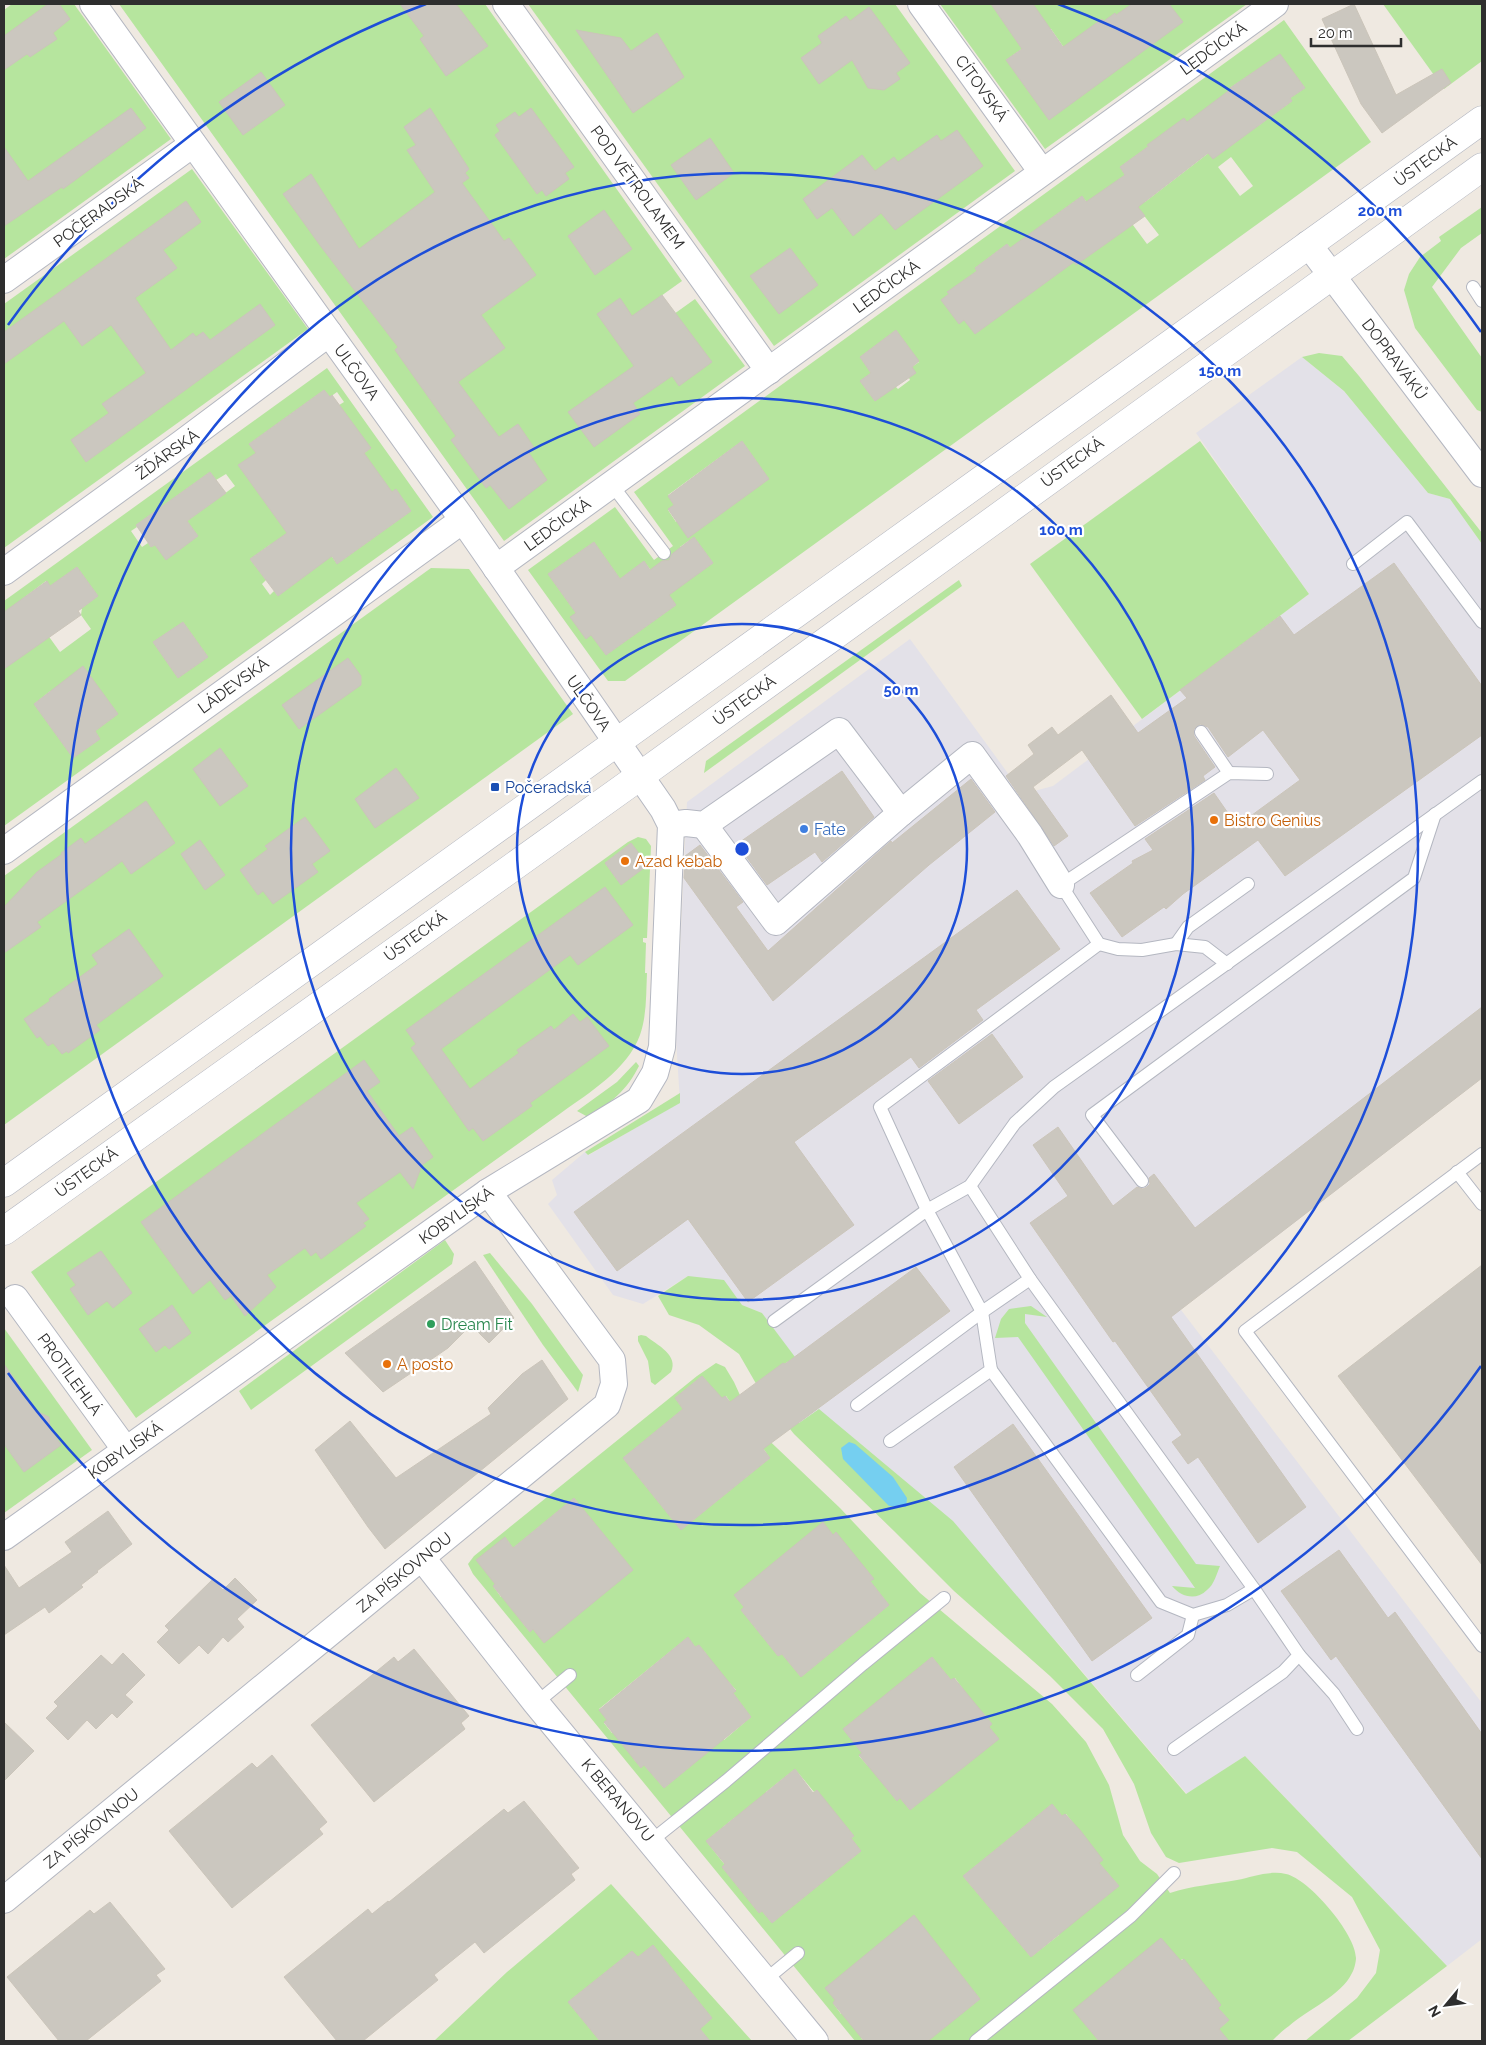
<svg xmlns="http://www.w3.org/2000/svg" width="1486" height="2045" font-family="Raleway,sans-serif">
<rect width="100%" height="100%" fill="#efe9e1"/>
<path fill="#e3e1e8" d="M1302,357L1344,391L1428,493L1450,499L1482,544V1078L1202,1294L1166,1248L1145,1263L1482,1703V1939L1447,1966L1245,1756L1187,1794L1058,1643L799,1423L765,1376L783,1363L762,1313L742,1305L688,1276L643,1304L613,1295L548,1204L557,1195L552,1180L585,1152L589,1155L680,1102L676,1039L687,802L910,639L1023,794L1053,786L1309,594L1196,433Z"/>
<g fill="#b6e59e" fill-rule="evenodd">
<path d="M12,4H74L171,139L4,259V10Z"/>
<path d="M119,4H485L682,281L661,296L674,314L695,299L745,366L504,541Z"/>
<path d="M528,4H895L1015,171L774,346Z"/>
<path d="M940,4H1247L1045,149ZM1050,29H1051L1092,88L1006,60Z"/>
<path d="M1383,4H1482V61L1444,89Z"/>
<path d="M1284,20L1371,142L625,681H608L528,570L615,507L654,560L673,546L634,492ZM1280,55L1305,88L1290,98L1292,101L1258,126L1231,87ZM1148,145L1210,152L1145,202L1135,188L1118,180L1125,175L1120,167L1149,146ZM1231,157L1253,186L1240,196L1218,167ZM1082,196L1113,238L1076,264L1046,222ZM1142,213L1159,235L1147,244L1130,221ZM1007,244L1012,250L959,323L942,300L949,294L948,292L977,271L975,268ZM896,330L919,362L912,367L909,378L910,380L898,389L895,386L875,401L860,381L871,373L860,357ZM742,441L768,478L676,522L668,510L674,505L668,495ZM694,537L713,563L699,573L680,547ZM594,542L620,579L644,561L676,605L606,655L548,574Z"/>
<path d="M192,169L308,329L4,548V304Z"/>
<path d="M1482,207V233L1461,248L1432,287L1482,358V412L1477,410L1415,328L1404,290L1409,274L1420,257L1441,241L1439,237Z"/>
<path d="M1319,353L1342,356L1359,376L1482,533V544L1450,499L1428,493L1344,391L1302,357Z"/>
<path d="M327,368L433,517L4,826V669L12,662L4,649V601ZM324,390L330,397L337,392L344,402L336,407L249,444ZM371,448L341,470L329,454ZM210,472L216,480L226,474L235,486L187,521L198,536L166,559L155,545L151,547L148,543L142,547L131,531L137,527L136,525ZM396,490L411,511L337,564L317,535ZM271,544L299,580L278,596L274,591L270,595L262,584L266,580L250,559ZM77,567L98,596L82,608L81,615L91,629L60,652L22,599L46,581L50,586ZM183,622L208,657L178,678L153,642ZM88,674L118,714L95,731L100,739L73,758L34,704L49,692Z"/>
<path d="M1200,441L1309,594L1142,719L1030,564Z"/>
<path d="M431,568L469,569L573,714L4,1125V876Z"/>
<path d="M959,580L962,586L704,773L706,761Z"/>
<path d="M638,837L646,839L651,846L647,938H643V942L646,943L645,973H647C646,993 647,1015 640,1035C627,1070 590,1092 561,1113L136,1418L31,1272L628,842ZM631,843L647,865L621,885L605,863Z"/>
<path d="M636,1062L639,1066C627,1090 611,1103 588,1117L577,1111L617,1082Z"/>
<path d="M680,1093V1103L588,1155L585,1152Z"/>
<path d="M445,1240L454,1254L452,1264L251,1410L239,1391Z"/>
<path d="M490,1253L532,1304L583,1375L578,1392L543,1345L483,1255Z"/>
<path d="M688,1276L724,1280L742,1305L762,1313L795,1357L766,1376L799,1423L819,1409L953,1521L1186,1794L1245,1756L1447,1966L1348,2041H1305L1357,1998L1376,1973L1380,1950L1352,1897L1297,1852L1272,1848L1179,1863L1166,1857L1151,1833L1134,1784L1103,1729L1050,1676L954,1591L894,1531L794,1434L762,1394L739,1354L699,1325L669,1315L658,1296Z"/>
<path d="M1031,1306L1047,1317L1025,1314V1323L1196,1564L1220,1566C1217,1573 1214,1585 1207,1590C1196,1601 1181,1597 1172,1586L1195,1588L1018,1337L995,1338L1001,1319L1009,1309Z"/>
<path d="M4,1328L92,1450L4,1513Z"/>
<path d="M641,1335L646,1336C657,1345 679,1355 671,1372L655,1385L651,1382L648,1361L638,1341V1336Z"/>
<path d="M716,1363L725,1367L734,1382L754,1426L840,1508L920,1593L1052,1704L1086,1742L1109,1785L1123,1835L1140,1861L1157,1874L1170,1893C1192,1886 1214,1884 1237,1880C1252,1877 1270,1870 1286,1874C1309,1879 1356,1934 1356,1958C1356,1962 1354,1970 1352,1973C1342,1995 1307,2010 1289,2026C1283,2030 1277,2036 1272,2041H1225L1227,2040L1219,2029L1229,2020L1218,2008L1221,2005L1212,1994L1209,1996L1183,1959L1074,2010L1099,2041H916L912,2036L944,2011L952,2021L980,1999L914,1916L833,2003L841,2014L845,2012L864,2036L861,2038L864,2041H855L473,1574L468,1564L474,1556L697,1376ZM702,1376L722,1399L726,1396L770,1458L681,1530L623,1458L683,1409L675,1398ZM574,1498L632,1570L544,1642L533,1629L530,1632L521,1621L524,1618L505,1595L501,1597L493,1586L496,1583L505,1537L513,1548ZM836,1533L861,1570L865,1568L873,1578L870,1581L889,1605L801,1677L782,1654L778,1656L741,1610L744,1607L735,1596ZM688,1637L695,1647L699,1645L708,1656L705,1658L724,1682L727,1680L736,1690L733,1693L751,1717L724,1740L715,1729L683,1755L692,1765L664,1788L644,1765L641,1768L632,1757L635,1754L615,1730L612,1733L604,1723L607,1720L599,1709ZM932,1657L951,1680L955,1678L963,1689L960,1692L983,1713L992,1724L989,1727L998,1738L910,1810L900,1798L897,1801L888,1790L891,1787L871,1764L868,1766L859,1756L862,1753L843,1729L872,1706L912,1691L904,1680ZM795,1769L814,1792L817,1790L842,1827L845,1825L854,1836L851,1838L861,1851L772,1923L762,1911L759,1913L722,1867L725,1865L706,1841L734,1818L774,1803L766,1792ZM1052,1804L1062,1816L1066,1814L1074,1824L1099,1863L1119,1886L1091,1908L1050,1924L1059,1935L1031,1957L963,1876Z"/>
<path d="M611,1884L752,2041H700L706,2036L700,2029L712,2018L653,1945L638,1957L632,1951L568,2002L600,2041H434L507,1972Z"/>
</g>
<path fill="#75cff0" d="M849,1442L855,1444L893,1477L907,1498L906,1507L889,1506L843,1459L841,1448Z"/>
<g fill="#cbc7bf" stroke="#cbc5ba">
<path d="M48,4H59L70,19L53,33L57,39L30,57L27,54L4,70V36Z"/>
<path d="M400,4H456L488,46L446,76L420,39L424,36Z"/>
<path d="M991,4H1033L1063,47L1102,19L1104,21L1115,13L1116,15L1132,4H1169L1183,22L1049,120L1006,60L1022,49Z"/>
<path d="M1354,4L1396,95L1442,69L1451,83L1382,133L1361,104L1322,19Z"/>
<path d="M869,7L910,63L896,73L900,79L884,90L868,88L852,60L819,84L801,58L822,43L818,36L846,16L850,21Z"/>
<path d="M576,30L621,38L631,51L657,33L684,77L633,113Z"/>
<path d="M1280,54L1305,88L1290,98L1292,101L1213,159L1208,153L1138,207L1145,216L1076,265L1074,262L975,334L964,320L959,324L941,300L949,294L947,292L977,271L975,268L1007,244L1010,248L1082,196L1086,202L1125,175L1120,167L1149,146L1147,145L1184,118L1187,122L1231,89L1230,88Z"/>
<path d="M261,72L285,105L243,135L219,102Z"/>
<path d="M131,108L146,128L63,189L62,187L4,226V147L28,181Z"/>
<path d="M430,108L469,169L465,173L469,178L462,183L504,241L509,238L536,275L481,315L505,348L458,382L499,437L518,424L535,449L529,453L547,480L509,509L490,485L486,488L451,440L456,436L395,350L398,347L322,248L283,194L311,174L359,249L435,192L407,150L416,145L404,127Z"/>
<path d="M531,108L574,167L565,173L569,179L546,196L542,190L537,194L495,135L500,131L496,125L515,112L519,117Z"/>
<path d="M957,130L983,166L895,230L881,213L853,236L832,208L817,219L803,199L862,155L875,171L894,157L898,162L937,135L941,141Z"/>
<path d="M710,138L734,173L696,200L671,165Z"/>
<path d="M186,201L201,222L163,250L177,268L135,298L171,350L193,333L196,337L203,332L210,340L260,304L275,325L86,462L71,440L109,413L102,404L146,373L111,325L82,346L64,321L4,364V332Z"/>
<path d="M604,210L632,249L595,275L568,236Z"/>
<path d="M790,248L818,285L779,314L750,276Z"/>
<path d="M662,295L712,362L679,386L672,376L633,403L640,414L594,447L568,412L634,366L597,314L620,298L632,316Z"/>
<path d="M896,330L919,361L912,367L916,373L875,401L860,381L871,373L860,357Z"/>
<path d="M324,390L330,397L332,395L371,448L364,453L392,492L396,489L411,511L337,564L332,556L278,596L250,559L287,533L238,465L256,453L249,444Z"/>
<path d="M742,441L769,479L688,538L668,509L674,505L668,496Z"/>
<path d="M210,472L226,493L187,521L198,536L166,560L155,545L151,547L136,525Z"/>
<path d="M694,537L713,563L669,595L676,605L606,655L591,635L586,639L570,617L576,613L548,574L594,542L620,579L644,561L650,570L662,561L669,560L672,554Z"/>
<path d="M1394,563L1482,686V735L1285,876L1258,840L1183,894L1166,909L1164,907L1122,937L1090,893L1133,863L1132,861L1153,850L1145,839L1214,793L1237,826L1300,780L1263,730L1228,757L1208,727L1200,724L1194,729V736L1215,767L1203,776L1205,780L1135,826L1082,750L1033,787L1068,836L1054,846L1006,776L1034,754L1028,745L1052,727L1058,735L1111,695L1138,733L1187,698L1180,690L1280,616L1294,635Z"/>
<path d="M77,567L98,596L78,611L81,615L4,669V612L47,581L50,586Z"/>
<path d="M183,622L208,657L178,678L153,642Z"/>
<path d="M348,658L361,676V685L299,729L282,705Z"/>
<path d="M83,666L118,714L95,731L100,739L73,758L34,704Z"/>
<path d="M220,748L248,786L220,806L193,769Z"/>
<path d="M396,768L419,798L375,828L355,799Z"/>
<path d="M842,771L874,817L822,862L815,852L767,885L737,844Z"/>
<path d="M971,779L995,812L929,865L773,1001L684,878L685,856L700,845L743,902L736,907L768,951L891,841L892,843Z"/>
<path d="M146,801L175,843L131,874L122,861L37,922L41,927L4,953V907L37,872L62,854L61,853L81,838L85,844Z"/>
<path d="M305,817L330,851L312,864L318,872L273,904L263,891L258,895L240,870L268,849L265,846Z"/>
<path d="M200,840L225,875L205,890L181,854Z"/>
<path d="M631,843L648,865L621,885L605,863Z"/>
<path d="M605,887L633,925L578,965L570,955L441,1049L470,1089L519,1053L517,1050L551,1026L554,1030L573,1014L580,1022L587,1017L609,1046L530,1103L532,1106L483,1141L473,1128L469,1131L411,1048L416,1044L406,1030Z"/>
<path d="M1017,890L1060,949L976,1010L983,1020L919,1068L911,1057L794,1142L854,1225L748,1302L688,1219L617,1271L574,1212Z"/>
<path d="M129,929L163,976L96,1025L100,1030L68,1053L67,1051L62,1054L53,1043L48,1046L40,1036L37,1038L24,1019L50,1001L49,999L98,964L92,955Z"/>
<path d="M1482,1007V1078L1171,1317L1306,1507L1258,1543L1198,1457L1188,1464L1172,1442L1182,1435L1115,1341L1113,1342L1030,1223L1068,1196L1033,1145L1058,1127L1113,1206L1137,1187L1143,1189L1147,1187L1150,1184L1149,1178L1154,1174L1195,1228Z"/>
<path d="M992,1034L1023,1077L959,1124L928,1081Z"/>
<path d="M364,1060L380,1082L367,1091L399,1136L412,1127L433,1157L422,1165L413,1189L400,1172L356,1203L369,1219L363,1223L366,1226L321,1259L316,1252L311,1256L305,1248L267,1275L276,1287L245,1316L231,1296L225,1300L210,1280L193,1294L141,1222Z"/>
<path d="M101,1251L132,1293L113,1308L107,1301L88,1315L70,1289L76,1285L67,1273Z"/>
<path d="M475,1261L514,1318L489,1343L471,1325L448,1348L383,1392L345,1353Z"/>
<path d="M1482,1265V1565L1338,1376Z"/>
<path d="M916,1267L950,1311L763,1449L770,1458L681,1530L623,1458L683,1409L675,1398L702,1376L722,1398L725,1396L730,1402L783,1363L785,1364Z"/>
<path d="M172,1305L191,1333L169,1349L165,1345L156,1352L139,1329Z"/>
<path d="M542,1360L568,1399L385,1549L368,1527L315,1450L350,1421L396,1478L491,1414L488,1408L522,1374Z"/>
<path d="M4,1364L38,1412L49,1417L50,1428L61,1445L24,1472L4,1444Z"/>
<path d="M1013,1424L1152,1618L1092,1661L954,1467Z"/>
<path d="M574,1498L633,1570L544,1643L533,1629L530,1632L493,1586L495,1584L476,1560L505,1537L513,1548Z"/>
<path d="M108,1511L132,1544L97,1571L98,1572L81,1585L83,1587L49,1613L45,1607L4,1635V1565L19,1588L72,1552L65,1542Z"/>
<path d="M823,1522L833,1535L836,1532L874,1579L870,1581L889,1605L801,1677L782,1654L778,1656L741,1610L744,1607L734,1595Z"/>
<path d="M1339,1550L1388,1618L1395,1612L1482,1734V1859L1336,1656L1331,1660L1281,1591Z"/>
<path d="M235,1578L257,1600L237,1619L244,1627L228,1642L223,1637L208,1654L199,1645L179,1664L157,1642L169,1630L165,1626L213,1579L223,1590Z"/>
<path d="M688,1637L695,1647L699,1645L736,1691L733,1693L751,1717L664,1788L644,1765L641,1768L604,1722L607,1720L599,1710Z"/>
<path d="M414,1649L469,1716L461,1723L465,1729L374,1802L311,1725L394,1657L398,1662Z"/>
<path d="M123,1653L145,1675L125,1695L133,1702L117,1718L112,1713L96,1729L87,1720L68,1740L46,1718L58,1706L54,1702L101,1655L112,1665Z"/>
<path d="M932,1657L951,1680L954,1678L992,1724L989,1727L999,1739L910,1810L900,1798L897,1801L859,1755L862,1753L843,1729Z"/>
<path d="M4,1722L34,1751L4,1781Z"/>
<path d="M272,1755L327,1822L319,1829L323,1834L232,1908L169,1831L252,1763L257,1768Z"/>
<path d="M795,1769L813,1793L817,1790L854,1836L851,1838L861,1851L772,1923L762,1911L759,1913L722,1867L725,1864L706,1841Z"/>
<path d="M524,1801L579,1868L571,1874L575,1880L484,1953L475,1942L434,1975L438,1980L363,2041H337L284,1977L368,1909L372,1914L388,1901L389,1902L504,1809L508,1813Z"/>
<path d="M1052,1804L1062,1816L1065,1814L1080,1830L1103,1860L1099,1863L1119,1886L1031,1957L963,1876Z"/>
<path d="M110,1902L165,1969L156,1975L161,1981L86,2041H59L7,1977L90,1910L94,1914Z"/>
<path d="M914,1915L980,1999L928,2041H864L833,2003L835,2000L825,1988Z"/>
<path d="M1161,1938L1181,1961L1184,1959L1221,2005L1218,2008L1229,2020L1219,2029L1229,2041H1099L1073,2010Z"/>
<path d="M653,1945L712,2018L700,2029L710,2041H600L568,2002L632,1951L638,1957Z"/>
</g>
<g fill="none" stroke-linecap="round" stroke-linejoin="round">
<g stroke="#b4b7c1" stroke-width="14">
<g id="service">
<path d="M1473,287L1482,301"/>
<path d="M612,485L664,553"/>
<path d="M1353,564L1407,522L1482,622"/>
<path d="M1201,732L1229,773"/>
<path d="M1099,944L880,1107L927,1210L970,1186L1015,1123L1054,1087L1482,781"/>
<path d="M1176,944L1188,927L1248,884"/>
<path d="M1227,964L1205,947L1176,944L1142,950L1118,949L1099,944L1061,885L1229,773L1267,774"/>
<path d="M1482,1154L1245,1331L1482,1646"/>
<path d="M1457,1172L1482,1204"/>
<path d="M1142,1181L1092,1115L1414,878L1435,814"/>
<path d="M1030,1279L1254,1589L1299,1655L1283,1672L1174,1749"/>
<path d="M774,1321L927,1210L982,1312L991,1370L890,1441"/>
<path d="M991,1370L1161,1602L1193,1615L1227,1605L1254,1589"/>
<path d="M857,1405L982,1312L1030,1279L970,1186"/>
<path d="M1299,1655L1334,1694L1357,1729"/>
<path d="M1137,1675L1188,1635L1193,1615"/>
<path d="M536,1703L570,1675"/>
<path d="M651,1841L726,1781L863,1664L944,1598"/>
<path d="M765,1980L798,1953"/>
<path d="M976,2041L1131,1916L1174,1873"/>
</g>
</g>
<g stroke="#b4b7c1" stroke-width="28">
<g id="minor">
<path d="M506,4L769,371"/>
<path d="M921,4L1042,172"/>
<path d="M1308,244L1482,474"/>
<path d="M4,280L193,144"/>
<path d="M496,568L1275,4"/>
<path d="M4,572L182,443L329,333"/>
<path d="M671,825L686,823L704,825L839,731L901,813L972,755L1030,835L1061,885"/>
<path d="M704,825L776,922L901,813"/>
<path d="M4,851L463,520"/>
<path d="M15,1298L125,1449"/>
<path d="M4,1537L488,1192L639,1100L655,1073L662,1047L671,825L663,809L463,520L93,4"/>
<path d="M422,1558L536,1703L815,2041"/>
<path d="M4,1900L607,1405L614,1384L612,1360L488,1192"/>
</g>
</g>
<g stroke="#b4b7c1" stroke-width="29">
<g id="secondary">
<path d="M4,1183L1482,120"/>
<path d="M4,1231L640,776L1482,167"/>
</g>
</g>
<use href="#service" stroke="#fff" stroke-width="12"/>
<use href="#minor" stroke="#fff" stroke-width="26"/>
<use href="#secondary" stroke="#fff" stroke-width="28"/>
</g>
<g fill="none" stroke="#1d4ed8" stroke-width="2.5">
<circle cx="742" cy="849" r="225"/>
<circle cx="742" cy="849" r="451"/>
<circle cx="742" cy="849" r="676"/>
<path d="M1481 1366A902 902 0 0 1 8 1373M8 325A902 902 0 0 1 426 4M1058 4A902 902 0 0 1 1481 332"/>
</g>
<rect fill="#1a4fb4" stroke="#fff" stroke-width="2" x="490" y="782" width="10" height="10" rx="2.5"/>
<g fill="#e8710a" stroke="#fff" stroke-width="2">
<circle cx="1214" cy="820" r="5"/>
<circle cx="625" cy="861" r="5"/>
<circle cx="387" cy="1364" r="5"/>
</g>
<circle fill="#3f7fe0" stroke="#fff" stroke-width="2" cx="804" cy="829" r="5"/>
<circle fill="#2e9e5b" stroke="#fff" stroke-width="2" cx="431" cy="1324" r="5"/>
<g text-anchor="middle" stroke-width="4.5" stroke-linejoin="round" paint-order="stroke">
<g font-size="16" fill="#2e2e2e" stroke="#fff">
<text transform="translate(1213 48) rotate(-36)" y="6">LEDČICKÁ</text>
<text transform="translate(982 88) rotate(54)" y="6">CÍTOVSKÁ</text>
<text transform="translate(1425 161) rotate(-36)" y="6">ÚSTECKÁ</text>
<text transform="translate(638 187) rotate(54)" y="6">POD VĚTROLAMEM</text>
<text transform="translate(98 212) rotate(-36)" y="6">POČERADSKÁ</text>
<text transform="translate(886 286) rotate(-36)" y="6">LEDČICKÁ</text>
<text transform="translate(1395 359) rotate(53)" y="6">DOPRAVÁKŮ</text>
<text transform="translate(357 372) rotate(54)" y="6">ULČOVA</text>
<text transform="translate(167 454) rotate(-36)" y="6">ŽĎÁRSKÁ</text>
<text transform="translate(1072 462) rotate(-36)" y="6">ÚSTECKÁ</text>
<text transform="translate(557 524) rotate(-36)" y="6">LEDČICKÁ</text>
<text transform="translate(233 685) rotate(-36)" y="6">LÁDEVSKÁ</text>
<text transform="translate(744 700) rotate(-36)" y="6">ÚSTECKÁ</text>
<text transform="translate(589 703) rotate(55)" y="6">ULČOVA</text>
<text transform="translate(415 936) rotate(-36)" y="6">ÚSTECKÁ</text>
<text transform="translate(86 1172) rotate(-36)" y="6">ÚSTECKÁ</text>
<text transform="translate(456 1215) rotate(-35)" y="6">KOBYLISKÁ</text>
<text transform="translate(70 1374) rotate(54)" y="6">PROTILEHLÁ</text>
<text transform="translate(125 1450) rotate(-35)" y="6">KOBYLISKÁ</text>
<text transform="translate(404 1572) rotate(-39)" y="6">ZA PÍSKOVNOU</text>
<text transform="translate(618 1800) rotate(50)" y="6">K BERANOVU</text>
<text transform="translate(91 1828) rotate(-39)" y="6">ZA PÍSKOVNOU</text>
</g>
<g font-size="16" fill="#164399" stroke="#fff" text-anchor="start">
<text x="505" y="793">Počeradská</text>
</g>
<g font-size="16" fill="#c56008" stroke="#fff" text-anchor="start">
<text x="1224" y="826">Bistro Genius</text>
<text x="635" y="867">Azad kebab</text>
<text x="397" y="1370">A posto</text>
</g>
<g font-size="16" fill="#366cbe" stroke="#fff" text-anchor="start">
<text x="814" y="835">Fate</text>
</g>
<g font-size="16" fill="#27864d" stroke="#fff" text-anchor="start">
<text x="441" y="1330">Dream Fit</text>
</g>
</g>
<circle cx="742" cy="849" r="8" fill="#1d4ed8" stroke="#fff" stroke-width="2.5"/>
<g font-size="15" text-anchor="middle" font-weight="bold" fill="#1d4ed8" stroke="#fff" stroke-width="4.5" stroke-linejoin="round" paint-order="stroke">
<text x="1380" y="216">200 m</text>
<text x="1220" y="376">150 m</text>
<text x="1061" y="535">100 m</text>
<text x="901" y="695">50 m</text>
</g>
<rect width="1486" height="2045" fill="none" stroke="#2e2e2e" stroke-width="10"/>
<g transform="translate(1446 2005) rotate(241)" stroke="#ffffff" stroke-width="4" paint-order="stroke">
<path d="M0-4L9 19L0 12L-9 19Z" fill="#2e2e2e"/>
<text y="-8" font-size="14" font-weight="bold" text-anchor="middle" fill="#2e2e2e">N</text>
</g>
<path d="M1311 38v8h90v-8" fill="none" stroke="#2e2e2e" stroke-width="2.5"/>
<text x="1318" y="38" font-size="15" fill="#2e2e2e" stroke="#ffffff" stroke-width="4" paint-order="stroke">20 m</text>
</svg>
